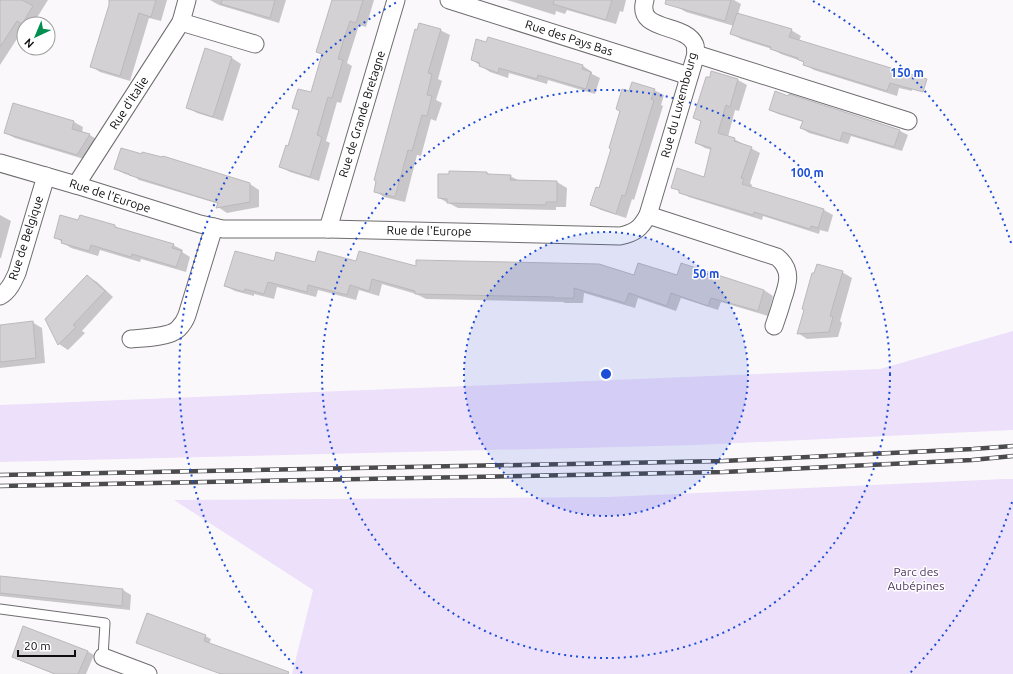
<svg xmlns="http://www.w3.org/2000/svg" width="1013" height="674" font-family="Ubuntu,sans-serif">
<rect width="100%" height="100%" fill="#faf8fb"/>
<g fill="#ede0fa">
<path d="M1013,331V430L698,445L0,462V405L880,369Z"/>
<path d="M1005,479H1013V674H292L313,590L174,500L608,497Z"/>
</g>
<g fill="#0003">
<path d="M2,0H48L33,24H24V28L0,65V4Z"/>
<path d="M124,0H167L161,21L149,18L130,81L100,72L91,66Z"/>
<path d="M210,0H286L279,23L219,5Z"/>
<path d="M340,0H374L366,27L359,25L347,63L352,66L341,103L337,102L326,141L330,143L319,181L290,172L281,167L288,147L300,111L293,107L311,94L323,55L317,52Z"/>
<path d="M507,0H626L623,12L620,11L616,24L567,10L565,14L556,11L555,15Z"/>
<path d="M665,0H734L741,4L738,14L791,30L801,36L799,41L912,79V91L899,88L897,96L814,70L804,64L805,63L801,61L781,54L772,49L741,39L732,34L734,26L686,12Z"/>
<path d="M440,30L450,35L438,79L442,81L436,100L442,103L436,121L431,119L421,156L417,155L405,202L384,197L375,191Z"/>
<path d="M488,38L583,66L592,72V74L600,78L595,94L548,80L547,84L509,73L508,78L490,72L472,60L487,43Z"/>
<path d="M205,50L232,58L241,64L223,121L197,113L187,107Z"/>
<path d="M738,80L747,85L739,111L735,110L728,137L734,139L760,153L750,183L752,185L751,188L824,210L833,215L828,232L820,230L819,234L763,216L762,220L689,197L672,187L704,178L712,150L705,148L696,143L702,122L695,118Z"/>
<path d="M654,90L664,95L661,105L663,106L634,200L632,199L626,218L601,210L591,205L600,189L630,93Z"/>
<path d="M789,95L900,131L908,135L902,151L851,136L848,144L809,133L801,128L803,122L778,114L770,110Z"/>
<path d="M74,122L83,127L82,133L90,135L99,141L87,160L15,138L5,133Z"/>
<path d="M115,169L250,184L259,190V207L227,213L218,207L219,204L139,180L135,177L125,174Z"/>
<path d="M487,173L492,175L510,176L520,181L557,182L567,188L566,207H556V210L458,208L439,198Z"/>
<path d="M0,215L11,221L1,258H0Z"/>
<path d="M79,222L115,226L119,229L173,245L183,250L182,252L190,257L186,272L141,259L140,262L100,250L98,256L71,248L55,237Z"/>
<path d="M275,262L316,263L357,262L417,268L635,276H678L764,290L773,296L768,316L721,302L718,310L681,298L676,311L638,298L635,308L584,293L583,303H565L563,302L426,299L416,294L382,284L379,296L359,290L356,300L318,290L316,297L277,287L274,299L254,294V296L235,291L225,286Z"/>
<path d="M842,272L852,278L840,321L842,323L838,337L807,339L798,333L805,310Z"/>
<path d="M87,276L97,282L113,297L82,331L85,333L68,350L59,344L47,319Z"/>
<path d="M32,322L42,328L45,363L0,368V326Z"/>
<path d="M0,577L123,590L131,595L130,610L0,596Z"/>
<path d="M205,636L211,639L209,644L267,674H222L143,645Z"/>
<path d="M87,651L94,655L86,674H54L19,660L13,656Z"/>
</g>
<g fill="#d3d1d4" stroke="#bbb9bc">
<path d="M0,0H22L33,6L22,24L17,21L0,47Z"/>
<path d="M109,0H156L151,17L139,13L120,76L90,67L109,5Z"/>
<path d="M222,0H275L270,18L221,4Z"/>
<path d="M332,0H363L356,23L350,21L344,39L338,59L343,60L332,98L328,97L317,135L322,137L310,177L279,167L286,145L288,146L299,110L292,108L298,89L311,92L322,54L316,52Z"/>
<path d="M554,0H612L606,20L553,4Z"/>
<path d="M666,0H731L725,21L665,4Z"/>
<path d="M737,13L792,29L789,37L927,79L923,92L890,83L887,91L803,65L804,62L797,59L798,58L770,49L771,47L730,34Z"/>
<path d="M419,23L441,29L428,73L432,74L427,95L432,96L427,116L422,115L412,151L408,150L395,197L374,192L376,181L374,180L415,29L417,30Z"/>
<path d="M488,37L583,65L582,69L591,72L586,89L538,75L537,79L499,68L498,73L479,66L480,63L471,60L476,39L486,42Z"/>
<path d="M205,48L232,57L213,117L186,108Z"/>
<path d="M711,71L738,79L730,107L726,105L718,133L735,138L734,141L752,147L741,178L744,179L742,184L824,209L818,228L811,226L810,229L754,212L753,215L679,193V190L671,188L677,168L704,177L711,148L695,143L701,121L693,118L706,77H710Z"/>
<path d="M632,82L655,89L651,99L654,100L625,196L622,195L616,214L590,205L596,187L599,188L611,149L609,148L620,111L616,109L622,89L629,91Z"/>
<path d="M775,91L788,96L789,94L900,130L894,147L843,132L840,141L800,128L803,121L769,110Z"/>
<path d="M13,103L74,121L72,129L90,134L77,155L4,133Z"/>
<path d="M121,148L142,154V152L162,157L163,156L250,183V202L216,208L218,203L129,175V174L114,169Z"/>
<path d="M449,171L487,172V174L511,175L510,180L557,181V202H546V205L447,203V199L438,198V174H449Z"/>
<path d="M60,215L78,220L80,215L115,225V227L174,244L172,248L182,251L176,267L132,254L131,257L91,245L89,251L61,243L62,240L54,238Z"/>
<path d="M235,251L274,261L276,252L315,262L318,251L356,261L359,251L416,266V260L599,264L634,275L638,263L677,275L681,263L764,290L758,311L711,298L708,306L671,293L667,306L629,293L625,303L574,288V298H554V297L415,294V291L372,279L369,291L350,285L347,295L308,285L307,292L268,282L264,294L245,289L244,292L224,286Z"/>
<path d="M817,264L843,271L830,316L833,317L829,332L797,334L804,310L802,309L812,273H814Z"/>
<path d="M87,275L105,291L73,325L76,327L58,345L45,319Z"/>
<path d="M33,321L36,358L0,362V325Z"/>
<path d="M0,576L123,589L122,606L0,593Z"/>
<path d="M147,613L206,635L204,641L289,672L288,674H221L136,643Z"/>
<path d="M23,626L88,651L78,674H55L12,657Z"/>
</g>
<g fill="none" stroke-linecap="round" stroke-linejoin="round">
<g stroke="#6e6c6f" stroke-width="11">
<path id="service" d="M0,609L105,623L103,657"/>
</g>
<g stroke="#6e6c6f" stroke-width="19">
<g id="minor">
<path d="M449,0L689,76"/>
<path d="M645,0C635,33 686,22 695,45C696,47 695,52 696,54L648,215"/>
<path d="M181,22L255,44"/>
<path d="M696,54L908,121"/>
<path d="M0,163L76,185L200,224L223,229H328L620,236C635,233 641,228 648,215L777,257C793,270 788,284 782,301C780,309 777,317 774,326"/>
<path d="M76,185L181,22L187,0"/>
<path d="M328,229L396,0"/>
<path d="M0,296C9,291 13,282 17,273L46,176"/>
<path d="M131,339C143,338 170,337 178,329C182,325 185,321 187,315L214,227"/>
<path d="M103,657L148,674"/>
</g>
</g>
<use href="#service" stroke="#fff" stroke-width="9"/>
<use href="#minor" stroke="#fff" stroke-width="17"/>
<g stroke="#4b4a4c" stroke-width="4.5">
<g id="rail">
<path d="M0,475L723,461L973,449L1013,446"/>
<path d="M0,486L724,472L972,460L1013,456"/>
</g>
</g>
<use href="#rail" stroke="#fff" stroke-width="3" stroke-dasharray="9" stroke-linecap="butt"/>
</g>
<circle cx="606" cy="374" r="142" fill="#1d4ed8" fill-opacity=".12"/>
<g fill="none" stroke="#1d4ed8" stroke-width="2" stroke-dasharray="2 4">
<circle cx="606" cy="374" r="142"/>
<circle cx="606" cy="374" r="284"/>
<path d="M1012 502A426 426 0 0 1 910 673M302 673A426 426 0 0 1 399 1M813 1A426 426 0 0 1 1012 246"/>
</g>
<g text-anchor="middle" stroke-width="3" stroke-linejoin="round" paint-order="stroke">
<g font-size="12" fill="#0d0d0e" stroke="#fff">
<text transform="translate(569 38) rotate(18)" y="4">Rue des Pays Bas</text>
<text transform="translate(129 103) rotate(-57)" y="4">Rue d'Italie</text>
<text transform="translate(679 105) rotate(-75)" y="4">Rue du Luxembourg</text>
<text transform="translate(362 114) rotate(-73)" y="4">Rue de Grande Bretagne</text>
<text transform="translate(110 196) rotate(18)" y="4">Rue de l'Europe</text>
<text transform="translate(429 231) rotate(1)" y="4">Rue de l'Europe</text>
<text transform="translate(26 238) rotate(-72)" y="4">Rue de Belgique</text>
</g>
<g font-size="12" fill="#4c365e" stroke="#fff">
<text x="916" y="576">Parc des<tspan x="916" dy="14">Aubépines</tspan></text>
</g>
</g>
<circle cx="606" cy="374" r="6" fill="#1d4ed8" stroke="#fff" stroke-width="2"/>
<g font-size="12" text-anchor="middle" font-weight="bold" fill="#1d4ed8" stroke="#fff" stroke-width="3" stroke-linejoin="round" paint-order="stroke">
<text x="907" y="77">150 m</text>
<text x="807" y="177">100 m</text>
<text x="706" y="278">50 m</text>
</g>
<g transform="translate(36 36) rotate(224)"><circle r="19" fill="#ffffff" stroke="#9e9e9f"/>
<path d="M0-3L7 15L0 10L-7 15Z" fill="#008f4e"/>
<text y="-6" font-size="11" font-weight="bold" text-anchor="middle" fill="#0d0d0e">N</text>
</g>
<path d="M18 650v6h57v-6" fill="none" stroke="#0d0d0e" stroke-width="2"/>
<text x="24" y="650" font-size="12" fill="#0d0d0e" stroke="#ffffff" stroke-width="3" paint-order="stroke">20 m</text>
</svg>
